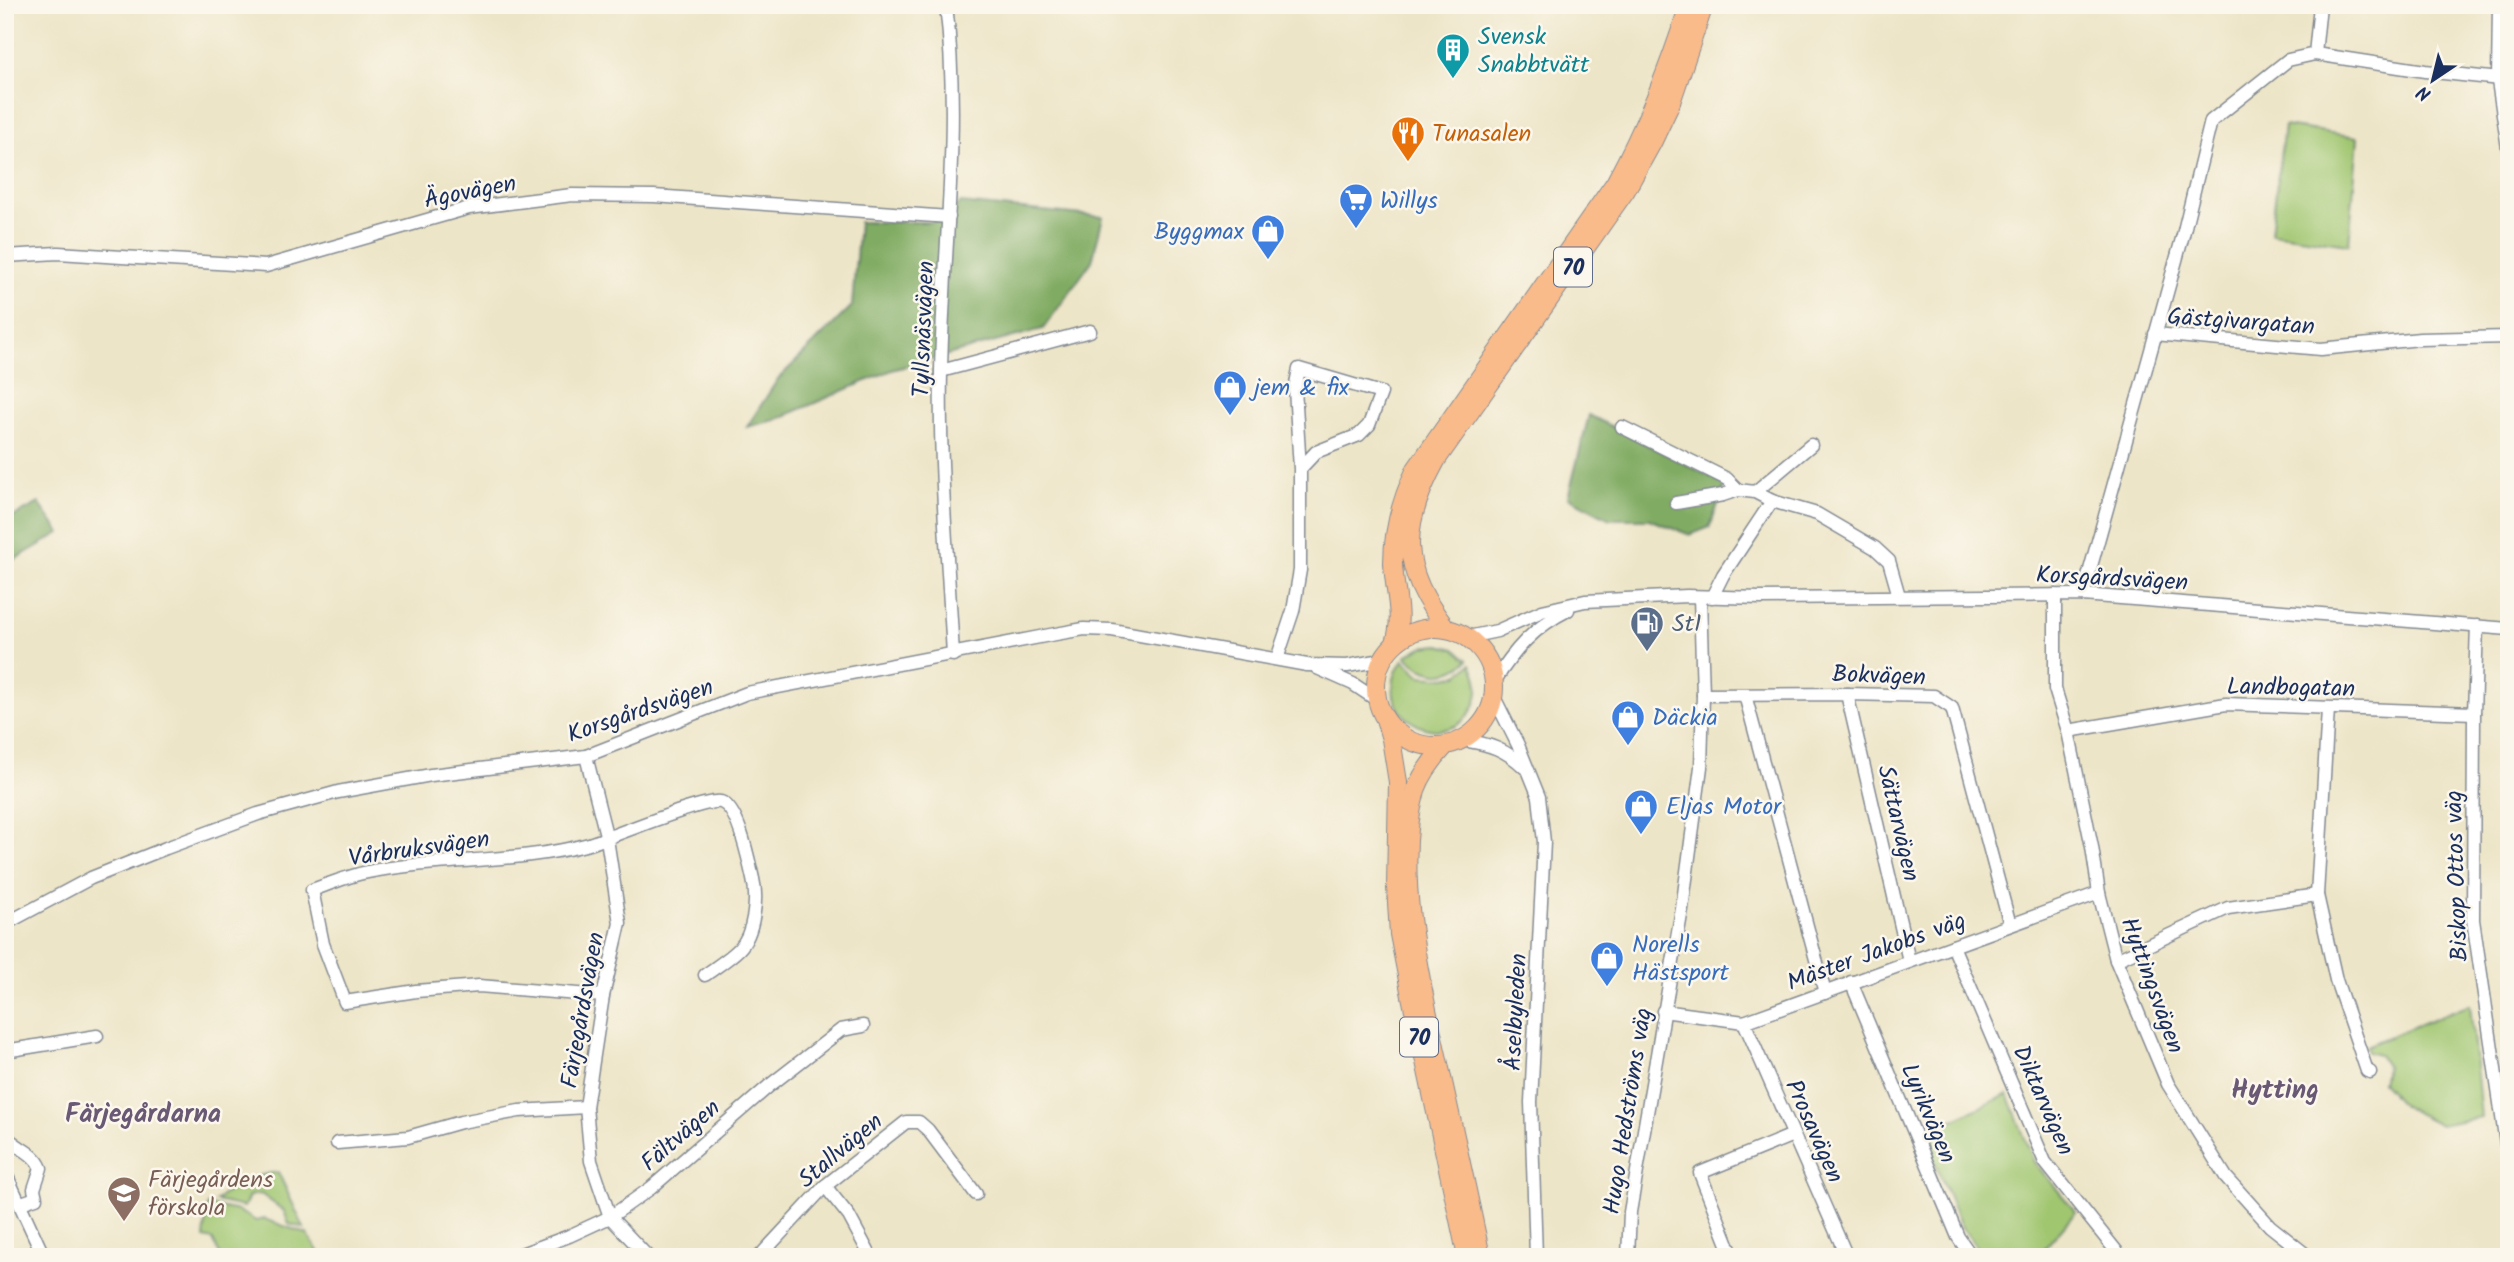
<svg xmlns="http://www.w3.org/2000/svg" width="2514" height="1262" font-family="Kalam,sans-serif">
<rect width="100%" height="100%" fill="#fbf7ec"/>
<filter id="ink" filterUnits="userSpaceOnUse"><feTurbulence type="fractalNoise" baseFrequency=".0143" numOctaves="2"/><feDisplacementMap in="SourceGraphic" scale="14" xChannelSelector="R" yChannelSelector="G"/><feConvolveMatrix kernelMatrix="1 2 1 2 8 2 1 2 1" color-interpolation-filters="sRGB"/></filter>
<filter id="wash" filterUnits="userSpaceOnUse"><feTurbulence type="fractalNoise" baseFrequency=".00686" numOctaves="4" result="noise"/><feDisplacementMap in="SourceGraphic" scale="28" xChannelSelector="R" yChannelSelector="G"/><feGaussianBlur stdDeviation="1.57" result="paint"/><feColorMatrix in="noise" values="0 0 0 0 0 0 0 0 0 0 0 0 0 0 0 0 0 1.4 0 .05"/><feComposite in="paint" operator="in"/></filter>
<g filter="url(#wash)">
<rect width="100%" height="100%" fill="#ede5c7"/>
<g fill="#a0c670" stroke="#5e7a67" stroke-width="2">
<path d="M2284,126L2358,137L2349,244L2271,233Z"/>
<path d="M1439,645L1455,649L1468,660C1448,680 1425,676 1406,656L1422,647Z"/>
<path d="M1403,660L1421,676L1446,678L1458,675L1471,664C1478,677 1481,692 1474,706C1447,760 1365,713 1403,660Z"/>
<path d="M2470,1004L2481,1117L2440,1125L2403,1106L2382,1082L2386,1066L2379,1055L2367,1052L2366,1046Z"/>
<path d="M2008,1094L2034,1162L2076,1212L2037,1257H1984L1961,1226L1923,1134Z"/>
<path d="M278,1172L304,1228L289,1224L284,1211L261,1194L249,1196L244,1207L216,1201C236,1182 252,1176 278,1172Z"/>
<path d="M208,1205L238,1211L256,1221L264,1219L307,1234L322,1257H221L213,1240L204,1238Z"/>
</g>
<g fill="#80ab62" stroke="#4e6d60" stroke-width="2">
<path d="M961,203L1103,217L1092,261L1043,329L892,370L775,420L747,427L778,379L852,306L859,222H933Z"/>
<path d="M1589,415L1725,484L1710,527L1690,535L1649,519H1610L1568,497Z"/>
<path d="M39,503L60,533L5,565V521Z"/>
</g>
</g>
<g filter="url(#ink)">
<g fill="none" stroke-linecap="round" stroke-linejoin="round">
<g stroke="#848a92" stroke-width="15">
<g id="minor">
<path d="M946,5C961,127 943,250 941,372C939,466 948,561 953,655"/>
<path d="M2499,5L2498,81L2509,155"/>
<path d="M2315,54L2320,5"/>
<path d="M5,256L58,253L266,266L469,208L572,195L654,196L949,217"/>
<path d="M2155,334L2321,349L2420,339L2509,337"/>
<path d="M941,371L1090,331"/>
<path d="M1622,427L1727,479L1738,490"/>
<path d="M1755,492L1811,445"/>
<path d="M1676,503L1723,495L1738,490L1755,492L1772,501L1817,514L1875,548L1889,561L1899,596"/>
<path d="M2055,595V689L2068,731L2092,847L2099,893L2116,960L2168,1084L2226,1177L2270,1226L2309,1257"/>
<path d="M2083,595L2183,235L2211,121L2288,60L2315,54L2425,71L2509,80"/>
<path d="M1712,597L1723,575L1772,501"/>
<path d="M2477,626L2474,713L2473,920L2509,1164"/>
<path d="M1468,637L1497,631L1542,611L1585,601L1687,596L1761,598L2083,595L2509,629"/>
<path d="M1277,659L1293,611L1300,570V469L1295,389L1299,369L1381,393L1369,425L1359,435L1316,452L1300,469"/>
<path d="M1317,668L1353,684L1377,700"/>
<path d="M1494,682C1514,650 1534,627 1568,610"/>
<path d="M1847,694L1909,961"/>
<path d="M1703,695L1847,694L1934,696L1952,708L2010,925"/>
<path d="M1745,695L1825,993"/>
<path d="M1494,697L1518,745L1539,797L1544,842L1531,1102L1536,1257"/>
<path d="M2328,709L2317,895L2336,980L2367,1071L2370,1072"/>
<path d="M2068,731L2226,704L2474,713"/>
<path d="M1463,740C1489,744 1506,749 1525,768"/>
<path d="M586,756L607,839L620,923L603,996L586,1107L591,1161L610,1217L648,1257"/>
<path d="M5,924L91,878L166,848L258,814L338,792L431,775L586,756L747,693L1050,635L1084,629L1112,630L1307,665L1347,666L1382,660"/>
<path d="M1953,946L2045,1162L2121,1257"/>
<path d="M2116,960L2228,908L2317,895"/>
<path d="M1851,982L1958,1237L1972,1257"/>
<path d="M603,996L479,986L416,991L345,1002L323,944L312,890C329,884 346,877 363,873C437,857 516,864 589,844C613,837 704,798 721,802C739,808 749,862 753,879C758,898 754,934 739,949C729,959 716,967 705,975"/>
<path d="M1663,1011L1744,1022L2099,893"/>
<path d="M1744,1022L1847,1257"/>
<path d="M5,1051L97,1036"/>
<path d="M5,1135C16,1149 34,1151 41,1168L34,1189L36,1198L21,1203"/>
<path d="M337,1143L408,1137L461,1122L519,1111L586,1107"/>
<path d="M5,1172L44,1257"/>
<path d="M825,1186L849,1216L871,1257"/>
<path d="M513,1257L569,1236L610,1217L651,1188L769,1086L841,1030L863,1026"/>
<path d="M759,1257L825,1186L906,1122H919L928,1130L976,1194"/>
<path d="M1628,1257L1630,1212L1682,909L1701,767L1703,695L1700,597"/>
<path d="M1733,1257L1700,1173L1793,1135"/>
</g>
</g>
<g stroke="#848a92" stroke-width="20">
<g id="highway">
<circle cx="1435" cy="687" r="59"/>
<path d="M1447,629C1399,569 1400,526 1437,459L1626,190L1652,143L1670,105L1704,5"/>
<path d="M1395,643C1404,614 1394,591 1393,563C1393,530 1402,498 1416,469L1615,183C1647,124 1669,69 1689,5"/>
<path d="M1385,719L1391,739L1398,782L1396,887L1399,934L1411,996L1467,1257"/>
<path d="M1445,746C1433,759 1422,773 1416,790C1393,871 1421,984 1439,1064C1453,1128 1468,1192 1481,1257"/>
</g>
</g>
<use href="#minor" stroke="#fff" stroke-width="12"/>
<use href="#highway" stroke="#fabb8b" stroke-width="18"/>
</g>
</g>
<defs>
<g id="building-pin" transform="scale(1.75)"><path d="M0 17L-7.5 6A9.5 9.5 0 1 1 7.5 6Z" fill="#0f9aa8" stroke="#fbf7ec"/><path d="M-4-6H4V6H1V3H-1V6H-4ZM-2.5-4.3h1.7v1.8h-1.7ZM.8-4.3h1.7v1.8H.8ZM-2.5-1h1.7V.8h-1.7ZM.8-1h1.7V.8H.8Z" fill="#fff"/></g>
<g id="restaurant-pin" transform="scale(1.75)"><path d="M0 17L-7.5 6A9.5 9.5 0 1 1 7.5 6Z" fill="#e8710a" stroke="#fbf7ec"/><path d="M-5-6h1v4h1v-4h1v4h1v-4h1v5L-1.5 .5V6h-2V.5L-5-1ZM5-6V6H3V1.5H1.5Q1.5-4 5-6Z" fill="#fff"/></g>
<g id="supermarket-pin" transform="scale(1.75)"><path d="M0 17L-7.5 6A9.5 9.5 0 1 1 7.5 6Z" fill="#3f7fe0" stroke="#fbf7ec"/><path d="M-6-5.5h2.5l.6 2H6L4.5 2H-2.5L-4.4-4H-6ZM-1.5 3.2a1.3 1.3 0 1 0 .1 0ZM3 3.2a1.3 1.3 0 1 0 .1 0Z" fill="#fff"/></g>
<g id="shop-pin" transform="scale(1.75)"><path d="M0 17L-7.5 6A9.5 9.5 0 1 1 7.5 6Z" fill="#3f7fe0" stroke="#fbf7ec"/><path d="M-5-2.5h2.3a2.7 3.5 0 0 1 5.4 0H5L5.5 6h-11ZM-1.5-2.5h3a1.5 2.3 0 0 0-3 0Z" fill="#fff"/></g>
<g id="fuel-pin" transform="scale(1.75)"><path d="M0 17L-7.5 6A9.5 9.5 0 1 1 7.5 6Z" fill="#5c6f8a" stroke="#fbf7ec"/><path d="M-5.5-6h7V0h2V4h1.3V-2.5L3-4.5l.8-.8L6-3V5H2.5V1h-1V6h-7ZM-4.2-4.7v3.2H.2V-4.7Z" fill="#fff"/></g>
<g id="school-pin" transform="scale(1.75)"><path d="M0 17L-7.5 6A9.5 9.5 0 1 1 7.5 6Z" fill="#8d6e63" stroke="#fbf7ec"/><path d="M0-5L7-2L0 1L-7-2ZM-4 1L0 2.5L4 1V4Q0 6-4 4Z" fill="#fff"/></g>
</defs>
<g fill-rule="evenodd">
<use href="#building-pin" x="1453" y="50"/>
<use href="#restaurant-pin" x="1408" y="133"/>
<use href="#supermarket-pin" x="1356" y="200"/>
<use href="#shop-pin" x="1268" y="231"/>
<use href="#shop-pin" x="1230" y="387"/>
<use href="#fuel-pin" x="1647" y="623"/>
<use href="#shop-pin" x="1628" y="717"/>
<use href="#shop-pin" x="1641" y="806"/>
<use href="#shop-pin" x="1607" y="958"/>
<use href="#school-pin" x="124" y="1193"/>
</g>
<g text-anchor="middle" stroke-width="5" stroke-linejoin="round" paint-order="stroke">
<g fill="#fbf7ec" stroke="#5e6b89" stroke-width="2">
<rect x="1554" y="247.5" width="38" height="39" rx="5"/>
<rect x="1400" y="1017.5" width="38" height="39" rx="5"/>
</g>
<g font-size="23" font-weight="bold" fill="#1b2f5e">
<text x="1573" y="275">70</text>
<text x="1419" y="1045">70</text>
</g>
<g font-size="24" fill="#0d838f" stroke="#fbf7ec" text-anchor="start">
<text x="1478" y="44">Svensk<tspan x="1478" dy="28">Snabbtvätt</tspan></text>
</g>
<g font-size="24" fill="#c56008" stroke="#fbf7ec" text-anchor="start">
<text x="1432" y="141">Tunasalen</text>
</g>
<g font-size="24" fill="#1b2f5e" stroke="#fbf7ec">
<text transform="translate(470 191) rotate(-11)" y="8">Ägovägen</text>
<text transform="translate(2241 321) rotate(4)" y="8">Gästgivargatan</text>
<text transform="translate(923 329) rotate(-88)" y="8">Tyllsnäsvägen</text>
<text transform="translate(2112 578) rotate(3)" y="8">Korsgårdsvägen</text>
<text transform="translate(1879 675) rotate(2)" y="8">Bokvägen</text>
<text transform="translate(2291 687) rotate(1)" y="8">Landbogatan</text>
<text transform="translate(640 710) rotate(-19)" y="8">Korsgårdsvägen</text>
<text transform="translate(1899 823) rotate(77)" y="8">Sättarvägen</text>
<text transform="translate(419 848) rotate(-8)" y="8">Vårbruksvägen</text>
<text transform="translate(2456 876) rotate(-92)" y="8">Biskop Ottos väg</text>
<text transform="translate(1876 951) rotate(-20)" y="8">Mäster Jakobs väg</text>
<text transform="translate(2153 985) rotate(70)" y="8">Hyttingsvägen</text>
<text transform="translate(582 1010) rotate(-80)" y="8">Färjegårdsvägen</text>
<text transform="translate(1515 1012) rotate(-87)" y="8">Åselbyleden</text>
<text transform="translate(2044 1100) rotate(66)" y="8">Diktarvägen</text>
<text transform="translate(1627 1111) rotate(-81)" y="8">Hugo Hedströms väg</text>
<text transform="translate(1929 1113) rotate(67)" y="8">Lyrikvägen</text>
<text transform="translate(1815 1131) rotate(66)" y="8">Prosavägen</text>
<text transform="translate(680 1135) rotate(-41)" y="8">Fältvägen</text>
<text transform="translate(840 1150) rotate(-40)" y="8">Stallvägen</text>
</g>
<g font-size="24" fill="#366cbe" stroke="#fbf7ec" text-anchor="start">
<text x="1380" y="208">Willys</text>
<text x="1244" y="239" text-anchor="end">Byggmax</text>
<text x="1254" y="395">jem &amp; fix</text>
<text x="1652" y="725">Däckia</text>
<text x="1666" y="814">Eljas Motor</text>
<text x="1632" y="952">Norells<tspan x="1632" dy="28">Hästsport</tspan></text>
</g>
<g font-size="24" fill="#4e5e75" stroke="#fbf7ec" text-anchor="start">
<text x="1672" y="631">St1</text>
</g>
<g font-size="24" fill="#785e54" stroke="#fbf7ec" text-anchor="start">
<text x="148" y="1187">Färjegårdens<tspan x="148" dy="28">förskola</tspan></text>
</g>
<g font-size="26" font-weight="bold" fill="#695974" stroke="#fbf7ec">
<text x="2275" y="1098">Hytting</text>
<text x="143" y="1122">Färjegårdarna</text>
</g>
</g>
<rect width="2514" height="1262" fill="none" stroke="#fbf7ec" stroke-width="28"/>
<g transform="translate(2433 80) rotate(215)" stroke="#fbf7ec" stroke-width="5" paint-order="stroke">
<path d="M0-5L12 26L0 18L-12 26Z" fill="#1b2f5e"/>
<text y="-10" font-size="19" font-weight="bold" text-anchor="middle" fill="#1b2f5e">N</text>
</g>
</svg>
